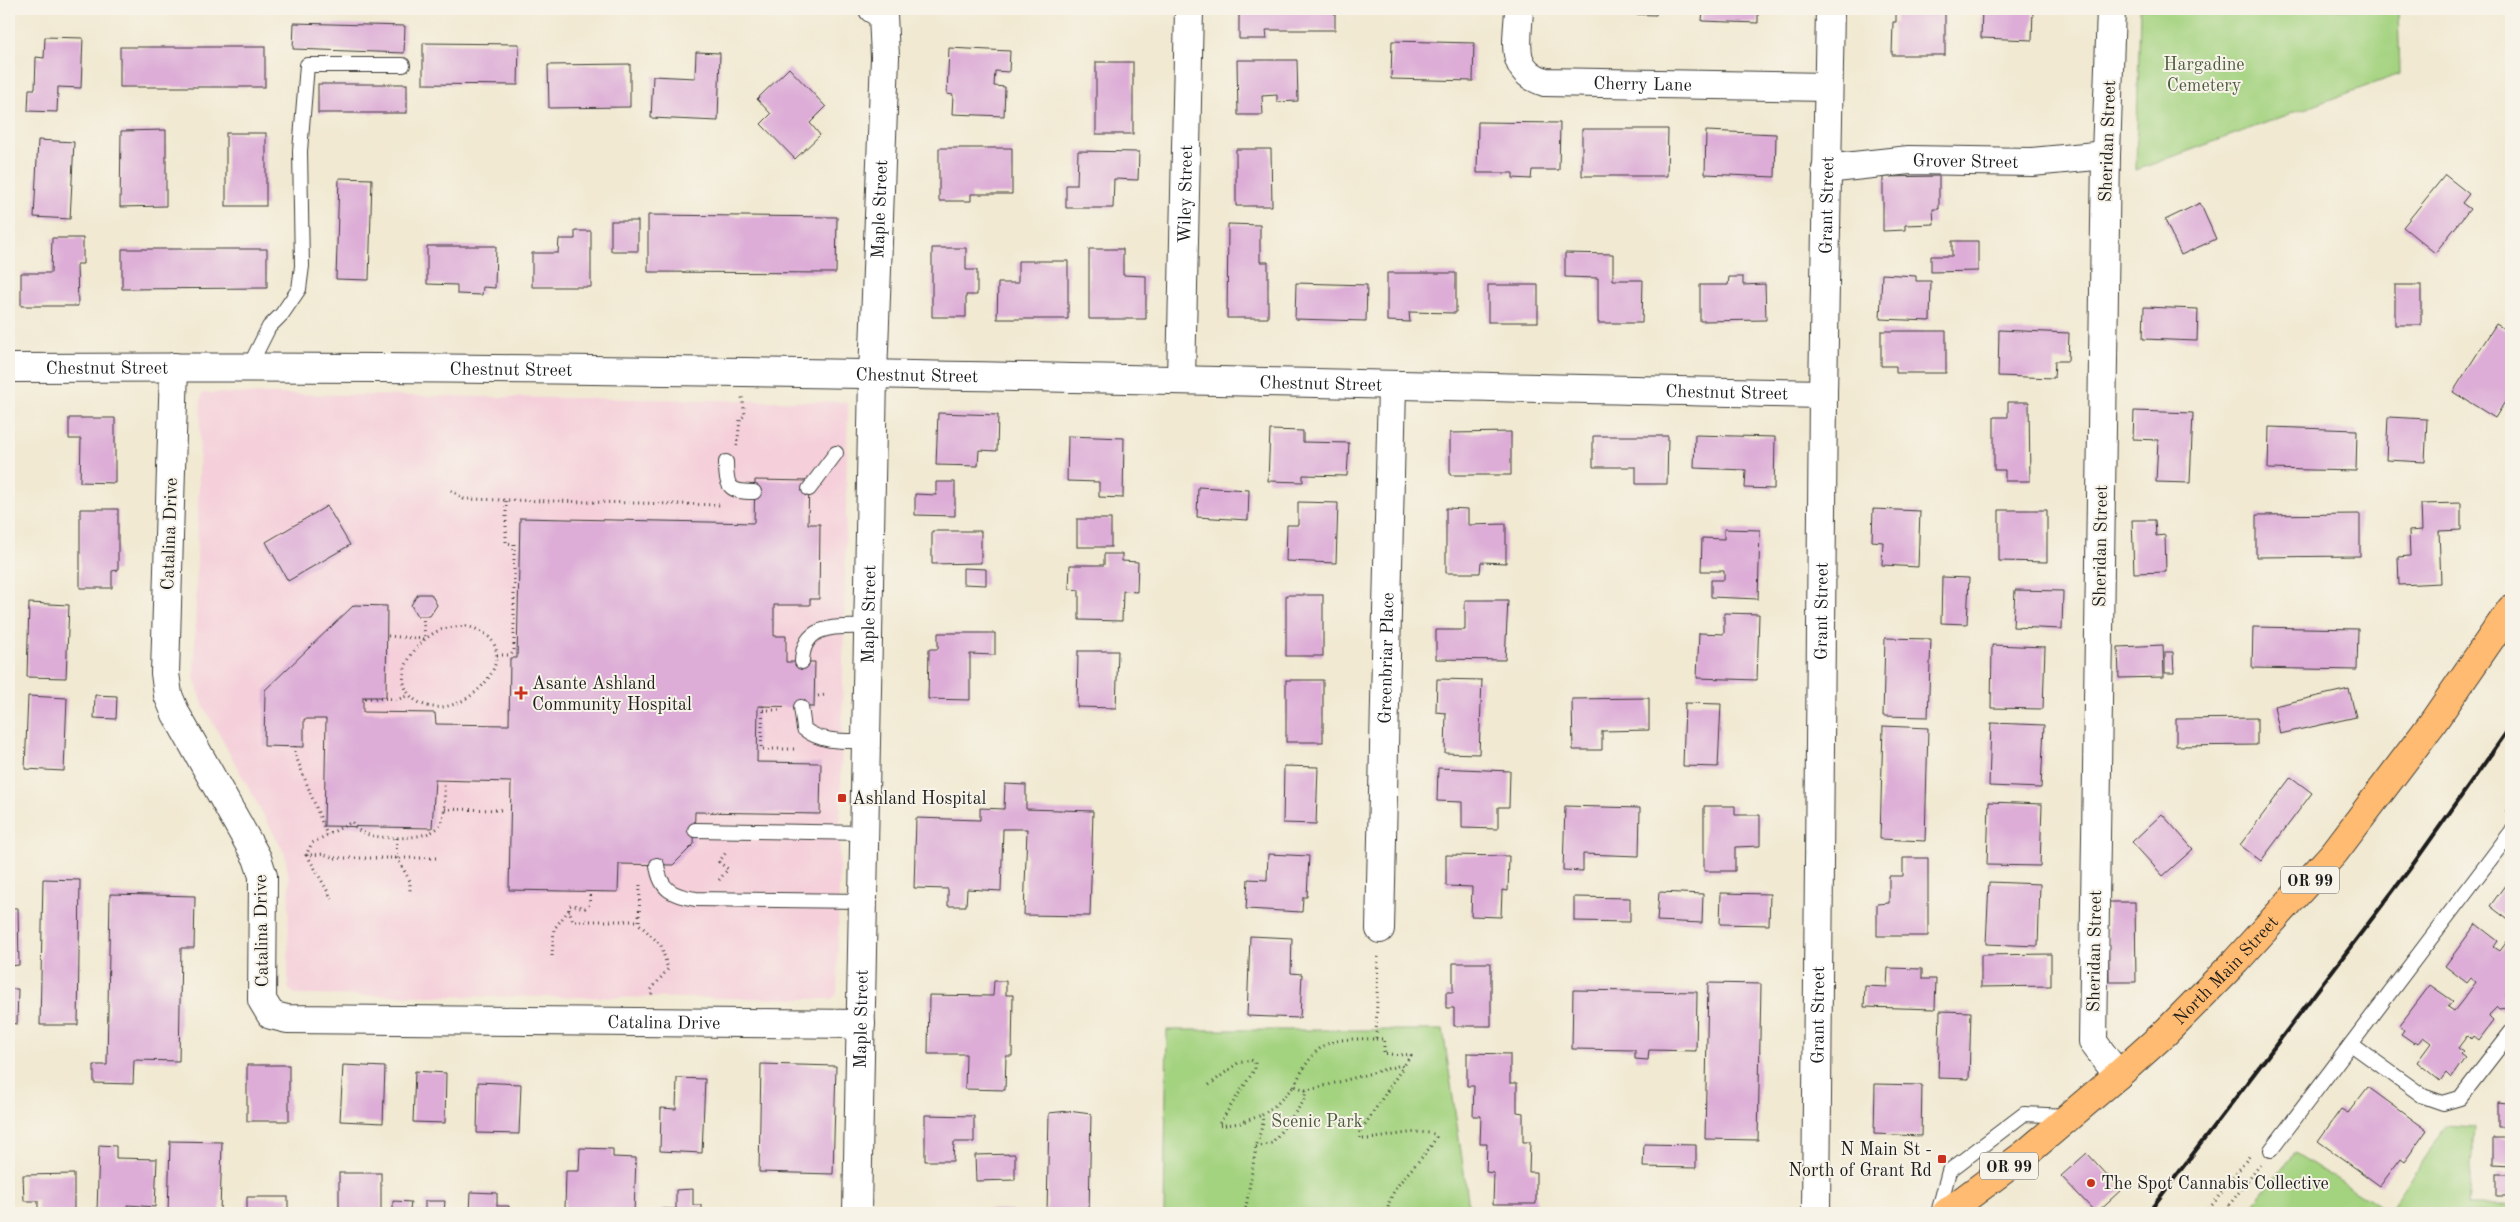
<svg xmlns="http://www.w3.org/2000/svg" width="2520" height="1222" font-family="'Old Standard TT',serif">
<rect width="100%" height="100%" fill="#f7f3e8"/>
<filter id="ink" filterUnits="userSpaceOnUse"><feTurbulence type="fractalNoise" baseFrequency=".02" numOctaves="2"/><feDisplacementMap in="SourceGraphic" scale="10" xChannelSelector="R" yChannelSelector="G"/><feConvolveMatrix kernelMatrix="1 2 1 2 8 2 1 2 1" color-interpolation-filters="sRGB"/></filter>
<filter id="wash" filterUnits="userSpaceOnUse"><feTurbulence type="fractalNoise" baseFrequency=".0096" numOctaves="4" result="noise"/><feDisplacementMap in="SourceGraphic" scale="20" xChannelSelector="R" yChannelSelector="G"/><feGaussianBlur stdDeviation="1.12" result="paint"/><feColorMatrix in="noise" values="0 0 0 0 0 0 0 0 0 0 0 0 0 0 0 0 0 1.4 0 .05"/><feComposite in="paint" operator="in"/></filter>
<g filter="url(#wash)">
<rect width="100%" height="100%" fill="#f1e9d2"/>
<path fill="#f5cfda" d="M203,393L845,402L848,404L837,993L835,996L831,999L297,995L292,992L288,988L289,879L285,854L204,707L194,678L201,396Z"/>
<g fill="#a4d380" stroke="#60784e">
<path d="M2140,9H2398L2400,74L2136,170Z"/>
<path d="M1167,1030H1443L1470,1213H1164Z"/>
<path d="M2446,1126L2474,1128L2468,1205H2511V1213H2247L2295,1153L2389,1212Z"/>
</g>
<g id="blocks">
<g fill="#ddadd7">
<path d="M1279,9H1335V30H1266L1267,39H1239V10Z"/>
<path d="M1598,9H1657L1656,15L1598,13Z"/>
<path d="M1703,9H1758V23L1702,21Z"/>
<path d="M1896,9H1945V55H1892L1893,22H1896Z"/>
<path d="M1982,9H2033L2032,40L1981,38Z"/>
<path d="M294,23L405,26L404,53L293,49Z"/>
<path d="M45,37L83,38L81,88L58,87L57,112L28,111L29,89H35L36,57L44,58Z"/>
<path d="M1392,41L1474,43L1473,81L1391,79Z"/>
<path d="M423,43L519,44L518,85L423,84Z"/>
<rect x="120" y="47" width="145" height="40"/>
<path d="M949,48L1010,51L1009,72L995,71L994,86L1005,87L1004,116L952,114L953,95L947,94Z"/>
<path d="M696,52L720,53L718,121L651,118L653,76L695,78Z"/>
<path d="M1237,60H1297L1298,101L1277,102V95L1262,96L1263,115H1238Z"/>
<rect x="1096" y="62" width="37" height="72"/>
<path d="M630,64V107L549,108L548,65Z"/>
<path d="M789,68L826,107L810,123L820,135L795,159L761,124L771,114L757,99Z"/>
<rect x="318" y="84" width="89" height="29"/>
<path d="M1478,122L1560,123L1559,170H1532L1531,179L1513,178V173H1477Z"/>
<path d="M1582,129H1668L1667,176H1582Z"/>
<path d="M166,130V206L120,207L121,131Z"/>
<path d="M1706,131L1776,134L1775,177L1705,174Z"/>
<rect x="226" y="133" width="40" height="73"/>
<path d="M38,140L74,142L70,219L34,217Z"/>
<path d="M939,148H1012V194H971V201H939Z"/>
<path d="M1236,149H1271L1272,206H1236Z"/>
<path d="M1078,151L1139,152L1138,180L1114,179L1113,208H1066V185H1077Z"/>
<path d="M2445,175L2469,194L2462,203L2470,209L2435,253L2403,227Z"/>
<path d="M1939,176V209H1933L1934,224L1905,225V230L1883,231V177Z"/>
<path d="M339,178L372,179L369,280L336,279Z"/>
<path d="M2200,203L2216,239L2181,255L2165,220Z"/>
<path d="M648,215L837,217L836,273L648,272Z"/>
<rect x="611" y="221" width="27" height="30"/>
<path d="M1228,224L1260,225V262H1268V318H1227Z"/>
<path d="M575,231H591V287H532V253H558L559,239H575Z"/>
<path d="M52,238H83V264H77L78,306H21V273H51Z"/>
<path d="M1952,241H1978V271L1931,272V256H1952Z"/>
<path d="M427,246H496L495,288L483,287L482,295L457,294V285L427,284Z"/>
<path d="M932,248H966V270H977V295H966V317H932Z"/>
<path d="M122,249H267V288L122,289Z"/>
<path d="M1089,249H1123V275L1146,276V319H1089Z"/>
<path d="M1565,253L1613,254V280H1643L1642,323H1598V278L1565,277Z"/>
<path d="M1018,261H1068V319H997L998,283H1018Z"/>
<path d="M1387,273H1456V313L1409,312L1410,322L1387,321Z"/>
<path d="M1882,274L1916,276V281H1931L1930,321L1880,319Z"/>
<path d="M1729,277H1743V285L1765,284L1766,320L1700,321V285H1728Z"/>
<path d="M1296,283L1367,285L1366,321L1295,319Z"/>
<rect x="1488" y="285" width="50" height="37"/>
<rect x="2395" y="285" width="26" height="40"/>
<path d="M2144,307L2198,309L2197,341L2143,339Z"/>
<path d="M2496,324L2511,333V392L2495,418L2453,392Z"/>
<path d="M1999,330L2069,333L2068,361H2055L2054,378L1998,376Z"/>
<path d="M1881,331H1946V373H1896V366H1881Z"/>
<path d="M2008,402H2029L2030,481H2005V470H1994V417H2008Z"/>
<path d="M2134,411L2193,413L2190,483L2156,482L2158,440L2133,439Z"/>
<path d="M938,413L998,415L997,451L979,450L978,466L936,465Z"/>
<path d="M2388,417L2427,419L2425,462L2386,460Z"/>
<path d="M69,418H115V483L80,482L81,439H69Z"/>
<path d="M2269,427L2357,430L2356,471L2268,469Z"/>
<path d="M1270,430L1303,431V442L1349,443L1347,476L1303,475V482L1268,481Z"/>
<path d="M1511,432V475H1450V433Z"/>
<path d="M1695,435L1775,437L1774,489L1745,488L1746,470L1694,468Z"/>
<path d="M1068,436L1124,438L1123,498L1099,497V482L1067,481Z"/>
<path d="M1593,436H1668L1667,484H1636V467H1593Z"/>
<path d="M755,480L809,481L808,524H820L819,599H810V605H774V636H786V662H815L814,707L758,706L757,762L821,763L820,814L695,812L694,844L673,865L619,864L618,892L509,890L511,782L435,780L432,828L324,826L326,719H304V747L264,746L265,690L354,605L387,606L386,697H363V712L435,713L436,724L509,725L510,658H517L520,518L754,523Z"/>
<path d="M936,482H955V516L915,515V494L936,495Z"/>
<path d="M1198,487L1249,490L1248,520L1197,517Z"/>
<path d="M1298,502L1338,503L1336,563L1286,561L1287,525H1298Z"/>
<path d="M2461,503V530L2439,531L2441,583L2399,585L2398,557L2410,556L2409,531L2422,530L2421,504Z"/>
<path d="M327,506L350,545L288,581L266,542Z"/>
<path d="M1446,508L1468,509V525L1506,524V563L1481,562L1480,573H1446Z"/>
<path d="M80,509H118V570L112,571V588H80Z"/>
<path d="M1873,509L1920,511L1918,567L1882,565L1883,542L1872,541Z"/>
<path d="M1999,510H2047V562L1999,561Z"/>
<path d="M2360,514V556L2256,557V515Z"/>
<rect x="1077" y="519" width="34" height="28"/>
<path d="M2132,520H2155L2156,536L2165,535L2166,572L2134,573Z"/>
<path d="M1724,529L1760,530L1758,599L1711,597V580H1724V571H1701L1702,538L1724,539Z"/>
<path d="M932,531H981V563L932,564Z"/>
<path d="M1104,554H1122V561L1138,562L1137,592L1123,591L1122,621L1079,620V590L1069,589L1070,565H1104Z"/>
<path d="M963,568L986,569V585L963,584Z"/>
<path d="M1942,577L1969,578L1967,624L1941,623Z"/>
<path d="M2015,590L2063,591L2062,629L2013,627Z"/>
<path d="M418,594H431L437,605L430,616H417L411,605Z"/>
<rect x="1286" y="595" width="37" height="61"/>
<path d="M1465,600H1508L1505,660L1436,659V630H1465Z"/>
<path d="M29,603L69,605L66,678L27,677Z"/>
<path d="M1724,613L1759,614L1757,680L1697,678L1699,633L1724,634Z"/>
<path d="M2253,627L2358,629L2357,670L2252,668Z"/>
<path d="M938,633H995V655L970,654V700L928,699L929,649H938Z"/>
<path d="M1885,638L1931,639L1928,717L1883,716Z"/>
<path d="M1992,645L2045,647L2043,709L1991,708Z"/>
<path d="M2163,645L2164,677L2119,678L2118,647Z"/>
<path d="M1078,651H1118L1116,708L1077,707Z"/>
<path d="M2165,652H2173L2174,673H2165Z"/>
<path d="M1437,679L1482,680L1479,754L1445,753L1446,713L1436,712Z"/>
<rect x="1286" y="680" width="37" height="62"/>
<path d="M2349,689L2356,717L2280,734L2274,706Z"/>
<path d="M95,695L117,696L116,719L94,718Z"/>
<path d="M28,696L67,698L64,771L25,769Z"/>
<path d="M1649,698V730L1602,731V750H1573L1572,699Z"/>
<path d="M1685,703L1721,704L1718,767L1683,766Z"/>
<path d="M2257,718V745L2176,746V719Z"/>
<path d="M1991,723L2044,725L2041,788L1989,786Z"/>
<path d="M1883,726L1928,728L1925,841L1880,839Z"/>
<path d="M1284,766L1318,767L1316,824L1283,823Z"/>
<path d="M1438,768L1510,771L1509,807H1498V829L1462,828V802L1437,801Z"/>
<path d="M2291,777L2312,793L2261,861L2240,845Z"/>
<path d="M1005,784L1026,785V809L1093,811L1090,916L1024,915L1027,829H1003L1001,891L967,889L966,906H948V889L914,888L916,818L980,820V808L1004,809Z"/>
<path d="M1989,802L2042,804L2040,866L1987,865Z"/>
<path d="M1565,806L1640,808L1639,856L1583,854V871L1563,870Z"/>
<path d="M1704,806H1735V815H1760V846L1735,847V871H1704Z"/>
<path d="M2162,814L2193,849L2163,876L2132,842Z"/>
<path d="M1268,854L1309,856L1307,897H1303L1302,912L1246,909L1248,879L1267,880Z"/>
<path d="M1446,855L1509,856L1508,891L1502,890L1501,917L1471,916L1472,887L1446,886Z"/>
<path d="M1903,858H1928V936H1877V904L1889,903V876H1903Z"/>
<path d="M2511,877V922L2490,906Z"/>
<path d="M43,879L80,880L78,1025H40Z"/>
<path d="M1989,882L2040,884L2038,946L1986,944Z"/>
<path d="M1659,892L1703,894L1702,923L1657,921Z"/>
<path d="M1721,893L1770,894L1769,925L1720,924Z"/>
<path d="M110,894L195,896L194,948H181L179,1061L134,1060L133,1084L94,1083V1065H107Z"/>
<path d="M1574,897L1630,898V922L1574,921Z"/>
<path d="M2108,902H2135L2136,982H2109Z"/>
<path d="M9,908H18L19,965L9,966Z"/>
<path d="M2476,924L2498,941L2494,947L2500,951L2511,936V988L2506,994L2510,1003L2506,1008L2499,1009L2497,1007L2491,1013L2489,1017L2493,1021L2479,1040L2474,1036L2472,1039L2467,1036L2458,1048L2463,1051L2460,1054L2465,1058L2451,1078L2446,1073L2440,1081L2417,1062L2431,1043L2423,1037L2418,1043L2415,1041L2414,1043L2401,1034L2404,1030L2399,1026L2430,985L2453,1001L2448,1007L2454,1011L2465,997L2476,982L2471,978L2467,983L2445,966Z"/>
<path d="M1250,936L1292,938L1291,973L1302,974L1300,1018L1247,1016Z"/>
<path d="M2051,954V986L1981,987V955Z"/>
<path d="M1453,963H1491V1026H1454V1008H1446V992H1453Z"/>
<path d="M1888,968L1922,969V979H1936L1935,1009L1864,1007L1865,986L1887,987Z"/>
<path d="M994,981H1006V995H1013L1012,1056H1006L1005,1090L965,1089L966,1054H928L929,995L993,996Z"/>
<path d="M1708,983L1761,984L1758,1140L1705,1139Z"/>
<path d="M9,989H18L17,1024L9,1023Z"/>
<path d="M1573,990L1697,992L1696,1051L1649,1050L1648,1060L1635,1059V1050L1572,1049Z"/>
<path d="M1940,1011L1971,1012L1969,1079L1938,1078Z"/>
<path d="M1467,1053L1510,1054V1083H1517V1112L1523,1113V1142H1530L1529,1172H1536V1204H1493L1494,1173L1486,1172L1487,1144H1480L1481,1116H1473L1474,1086H1467Z"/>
<path d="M761,1064L836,1066L833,1174L759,1172Z"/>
<rect x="247" y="1065" width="42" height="56"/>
<path d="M343,1065L385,1067L383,1123L340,1121Z"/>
<path d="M415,1071L446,1073L445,1123L413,1122Z"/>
<path d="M677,1078L705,1079L702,1153L660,1151L661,1108L676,1109Z"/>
<path d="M478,1082L521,1084L519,1134L477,1133Z"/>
<path d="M1875,1084L1922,1085L1921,1136L1874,1134Z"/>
<path d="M2368,1087L2427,1130L2405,1161L2401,1158L2380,1186L2318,1141L2341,1109L2348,1113Z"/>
<path d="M2507,1087H2511V1127H2498V1102L2507,1103Z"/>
<path d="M1068,1111L1091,1114L1089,1213H1047L1049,1113Z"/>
<path d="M925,1115L974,1116V1142H954L953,1161H925Z"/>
<path d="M2493,1138H2511V1165L2493,1164Z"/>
<path d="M170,1141L222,1142L220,1213H168Z"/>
<path d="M1644,1144L1696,1145V1168L1643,1167Z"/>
<path d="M99,1145L116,1146V1158L157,1159L155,1207L127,1205V1213L97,1212Z"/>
<path d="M580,1148L613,1149V1157L636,1158L634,1213H613V1210L565,1209L566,1171H579Z"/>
<path d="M2087,1153L2121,1190L2096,1213L2061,1176Z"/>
<path d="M1015,1154V1180L976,1181L975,1155Z"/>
<rect x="339" y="1173" width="42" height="40"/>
<path d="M74,1174V1213H38V1201H24L23,1175Z"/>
<rect x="2497" y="1174" width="14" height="22"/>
<path d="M693,1189V1205H701V1213H662V1209H676V1190Z"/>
<path d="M471,1192L497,1193V1206H509V1213H470Z"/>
<rect x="247" y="1197" width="41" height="16"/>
<path d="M393,1201L411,1202L410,1210L425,1211V1201H445L444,1213H393Z"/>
<path d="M905,1209L1012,1210V1213H905Z"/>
<path d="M1516,1211L1541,1212V1213H1516Z"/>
</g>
</g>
</g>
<g filter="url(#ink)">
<use href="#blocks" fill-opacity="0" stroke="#3c3b37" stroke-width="1"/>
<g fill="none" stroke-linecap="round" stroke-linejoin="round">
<g stroke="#3c3b37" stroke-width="16">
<g id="lane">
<path d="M249,367L269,327L282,314L299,289L302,266L300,151L307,65H403"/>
<path d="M726,462C726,487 729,492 754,492"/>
<path d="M809,489L836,453"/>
<path d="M802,662C803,622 838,627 868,627"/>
<path d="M801,707L804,729C822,743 844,741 866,741"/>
<path d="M695,830L864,833"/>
<path d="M657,865C660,890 673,896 696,899L863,901"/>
<path d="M2351,1044L2423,1096L2443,1103L2460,1098L2511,1032"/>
<path d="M2271,1150L2511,832"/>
<path d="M1938,1213L1949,1171L2024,1114L2067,1116"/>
</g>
</g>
<g stroke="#3c3b37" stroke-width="30">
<g id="street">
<path id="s1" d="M1519,9C1518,40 1508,71 1545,82L1827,87"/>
<path d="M2111,9L2106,155L2093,1042L2118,1075"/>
<path id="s2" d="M1826,169L1909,160L2032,162L2106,155"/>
<path id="s3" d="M174,367L165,673L168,695L176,714L257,858L263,876L262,1000L271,1015L287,1019L861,1024"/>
<path id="s4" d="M9,368C613,364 1218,382 1823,394"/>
<path id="s5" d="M1181,380L1189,9"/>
<path id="s6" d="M1380,929L1392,385"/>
<path id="s7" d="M857,1213L873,375L885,57L883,15L873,9"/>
<path id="s8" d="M1816,1213L1823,394L1830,9"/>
</g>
</g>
<g stroke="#3c3b37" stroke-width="30">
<g id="primary">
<path id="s9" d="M1946,1213L2025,1154L2118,1075L2166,1032L2236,961L2334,853L2431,725L2511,609"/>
</g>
</g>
<g stroke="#3c3b37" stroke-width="3" stroke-dasharray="1 4" stroke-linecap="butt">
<path d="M737,446L740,420L745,415L742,397"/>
<path d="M451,490L464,499L721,505"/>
<path d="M466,626C539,643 464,729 418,702C387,683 412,644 436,632C445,627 456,627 466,626Z"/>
<path d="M388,636L425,639L423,616"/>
<path d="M497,655H511L514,651V544L506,543V500"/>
<path d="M818,696L826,695"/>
<path d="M365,698L399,699L409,695"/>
<path d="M763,706L761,749H797"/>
<path d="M763,710H781"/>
<path d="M295,746V754L327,835"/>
<path d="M445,809L503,810"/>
<path d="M2506,812L2511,806"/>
<path d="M397,838L396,856L410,881V893"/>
<path d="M307,855L332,899"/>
<path d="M436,858H333L324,854L306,855L312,843L352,822C354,825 357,829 360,831C374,841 431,841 440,825C447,813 444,797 444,783"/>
<path d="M719,880L728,869L719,862L727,851"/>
<path d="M640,885L639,924L661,945L668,969L651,990L652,996"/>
<path d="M569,910V906L572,905L585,908L590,904V893"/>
<path d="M552,956L554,929L569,910L573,921H640"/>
<path d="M1376,1039H1384V1054L1411,1055L1403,1067"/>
<path d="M1209,1085L1238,1063L1251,1060L1255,1062V1069L1219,1124V1126L1240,1123L1262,1115"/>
<path d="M1294,1086C1317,1041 1326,1038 1376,1039L1378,954"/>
<path d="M1256,1147L1272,1143L1304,1101L1306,1090"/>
<path d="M1245,1213L1256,1147L1263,1123L1262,1115L1277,1104L1294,1086L1306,1090L1317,1088L1401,1065L1403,1067L1360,1132V1139C1384,1140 1409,1128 1434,1134L1436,1137C1426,1160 1386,1186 1388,1213"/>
<path d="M2206,1213L2251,1154"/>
<path d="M2223,1213L2260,1165"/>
</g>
<use href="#lane" stroke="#fff" stroke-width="14"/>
<use href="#street" stroke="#fff" stroke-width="28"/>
<use href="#primary" stroke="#febb71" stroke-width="28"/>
<path stroke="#1c1c1c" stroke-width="4" d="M2148,1213L2409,870L2511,726"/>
</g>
</g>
<g fill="#c8321e" stroke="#f7f3e8" stroke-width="2">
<path d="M518.5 685.5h5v5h5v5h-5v5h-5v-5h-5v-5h5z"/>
<rect x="837" y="793" width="10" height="10" rx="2.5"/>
<rect x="1937" y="1154" width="10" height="10" rx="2.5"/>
<circle cx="2091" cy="1183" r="5"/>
</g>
<g text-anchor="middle" stroke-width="4" stroke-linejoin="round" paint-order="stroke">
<g fill="#f7f3e8" stroke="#5e5c59" stroke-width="1">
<rect x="2281" y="866.5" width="58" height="27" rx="4"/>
<rect x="1980" y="1152.5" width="58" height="27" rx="4"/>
</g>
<g font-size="16" font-weight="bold" fill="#1c1c1c">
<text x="2310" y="886">OR 99</text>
<text x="2009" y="1172">OR 99</text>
</g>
<g font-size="18" fill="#4c5c3f" stroke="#f7f3e8">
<text x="2204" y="70">Hargadine<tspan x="2204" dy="21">Cemetery</tspan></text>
<text x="1317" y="1127">Scenic Park</text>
</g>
<g font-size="18" fill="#1c1c1c" stroke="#f7f3e8">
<text dy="6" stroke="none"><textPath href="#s1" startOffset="184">Cherry Lane</textPath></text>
<text transform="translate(2107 141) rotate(-88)" y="6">Sheridan Street</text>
<text dy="6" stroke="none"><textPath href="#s2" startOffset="140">Grover Street</textPath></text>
<text dy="6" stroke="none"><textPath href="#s5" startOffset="186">Wiley Street</textPath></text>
<text dy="6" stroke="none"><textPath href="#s8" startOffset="1008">Grant Street</textPath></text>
<text dy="6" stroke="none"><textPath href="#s7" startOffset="1004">Maple Street</textPath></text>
<text dy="6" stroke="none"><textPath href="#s4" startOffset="98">Chestnut Street</textPath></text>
<text dy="6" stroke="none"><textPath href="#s4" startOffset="502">Chestnut Street</textPath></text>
<text dy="6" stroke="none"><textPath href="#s4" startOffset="908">Chestnut Street</textPath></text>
<text dy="6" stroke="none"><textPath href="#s4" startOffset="1312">Chestnut Street</textPath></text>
<text dy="6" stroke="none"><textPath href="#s4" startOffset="1718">Chestnut Street</textPath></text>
<text transform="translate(169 534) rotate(-88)" y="6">Catalina Drive</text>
<text transform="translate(2100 546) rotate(-89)" y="6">Sheridan Street</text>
<text dy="6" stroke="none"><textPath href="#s8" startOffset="602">Grant Street</textPath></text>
<text dy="6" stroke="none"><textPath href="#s7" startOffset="599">Maple Street</textPath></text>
<text dy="6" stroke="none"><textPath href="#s6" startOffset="271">Greenbriar Place</textPath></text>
<text transform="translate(261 931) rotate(-91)" y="6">Catalina Drive</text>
<text transform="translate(2094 951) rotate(-89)" y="6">Sheridan Street</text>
<text dy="6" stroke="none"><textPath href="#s9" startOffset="371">North Main Street</textPath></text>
<text dy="6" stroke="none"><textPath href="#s8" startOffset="198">Grant Street</textPath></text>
<text dy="6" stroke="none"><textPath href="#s7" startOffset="194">Maple Street</textPath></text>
<text dy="6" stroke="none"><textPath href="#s3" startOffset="1068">Catalina Drive</textPath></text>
</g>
<g font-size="18" fill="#1c1c1c" stroke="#f7f3e8" text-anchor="start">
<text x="532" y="689">Asante Ashland<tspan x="532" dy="21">Community Hospital</tspan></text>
<text x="852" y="804">Ashland Hospital</text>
<text x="1932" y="1155" text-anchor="end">N Main St -<tspan x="1932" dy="21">North of Grant Rd</tspan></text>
<text x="2101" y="1189">The Spot Cannabis Collective</text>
</g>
</g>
<rect width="2520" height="1222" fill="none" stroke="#f7f3e8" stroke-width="30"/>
</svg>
